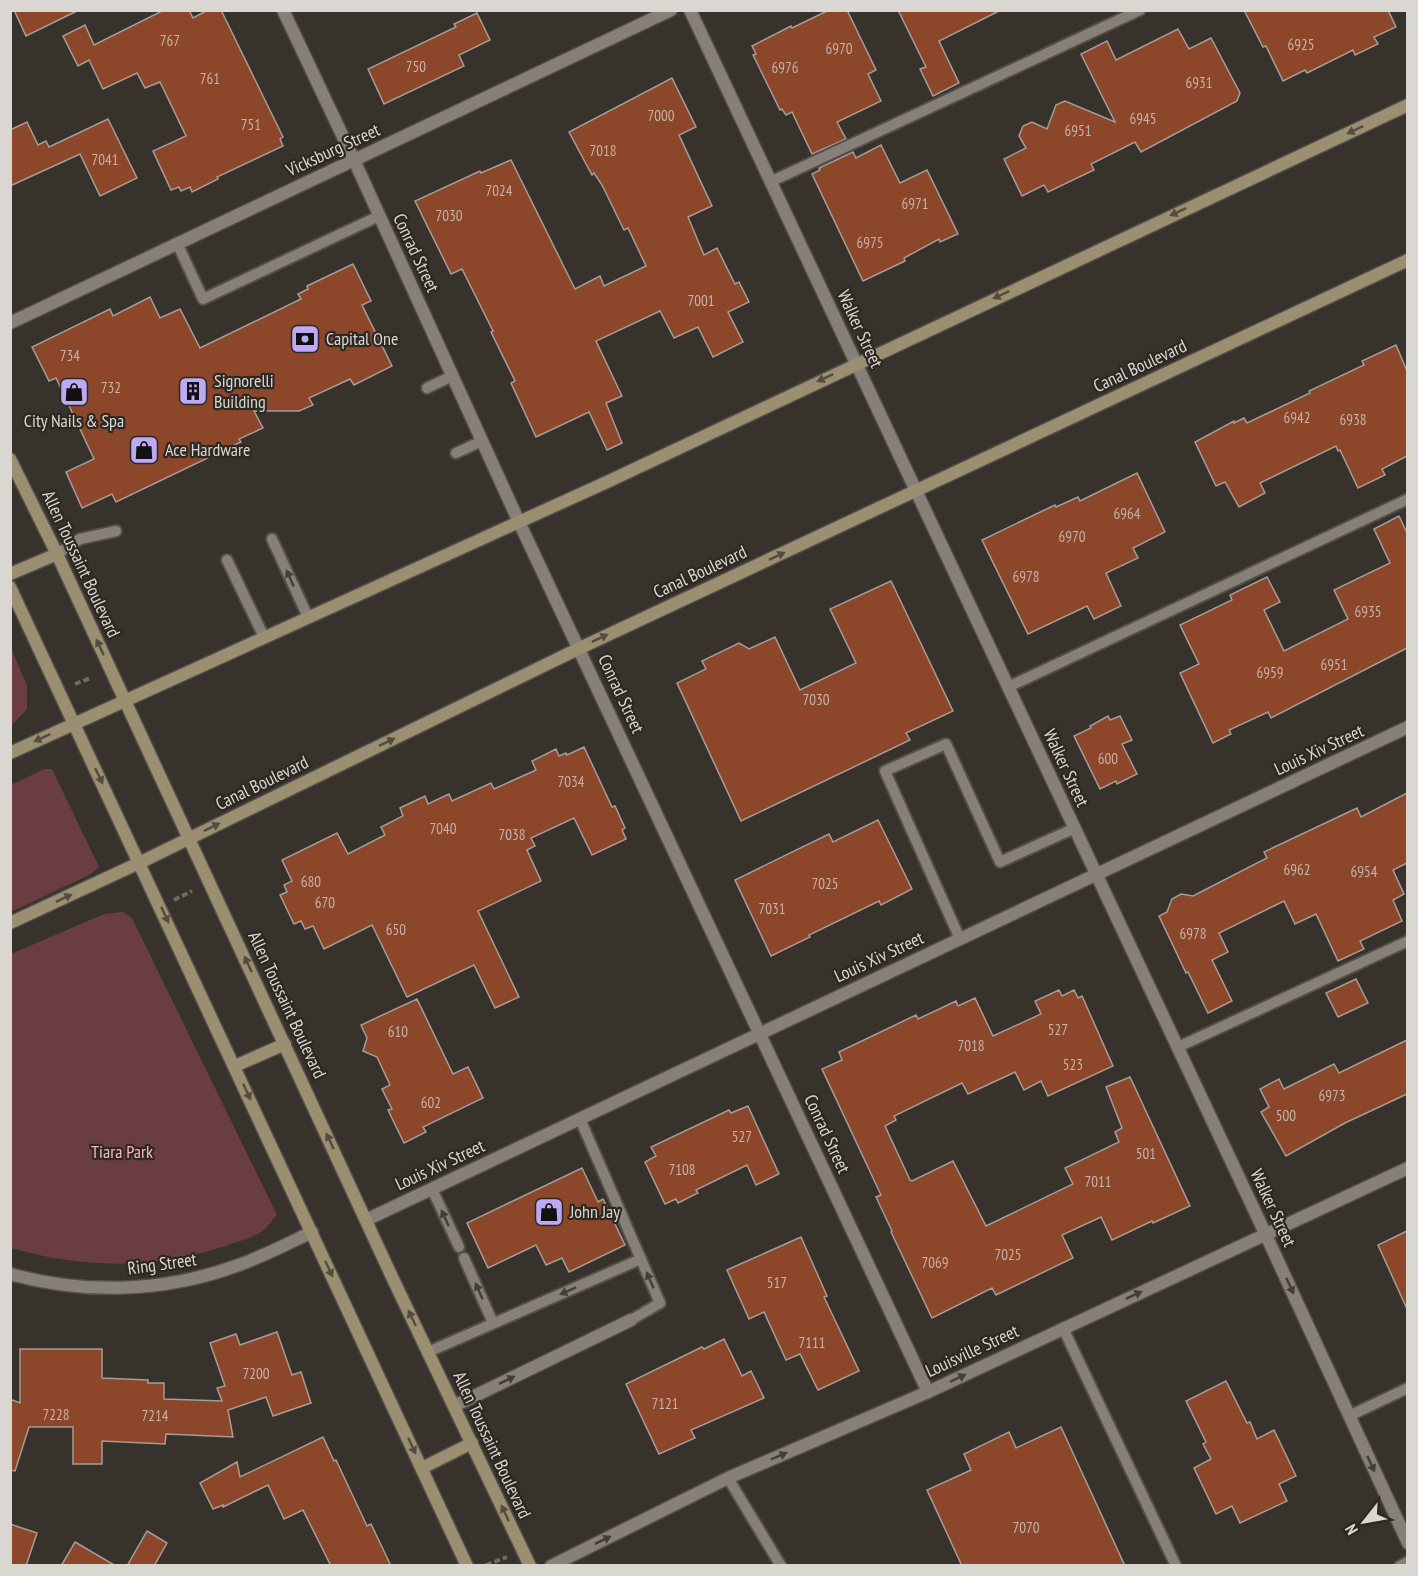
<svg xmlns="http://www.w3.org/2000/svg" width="1418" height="1576" font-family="'PT Sans Narrow',sans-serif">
<rect width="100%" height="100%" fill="#37322c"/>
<g fill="#6a3d40">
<path d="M11,648L27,686V709L11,726Z"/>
<path d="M44,769H52L99,867L91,874L11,912V785Z"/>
<path d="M123,912L132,918L277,1215C273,1219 269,1225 265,1229C254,1238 235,1242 222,1247C153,1270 80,1268 11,1248V954L104,914Z"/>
</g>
<g fill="#8c472b" stroke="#a69c98" stroke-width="1.5">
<path d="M14,10H79L26,36Z"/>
<path d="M164,10H189L193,18L208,10H221L283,137L280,139L283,146L217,177L218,179L192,192L190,187L181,191L179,187L171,190L153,151L186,136L160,82L145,88L137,73L103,89L89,60L78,66L63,36L85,25L94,45Z"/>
<path d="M829,10H847L876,70L868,74L881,101L837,122L846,139L812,154L792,112L786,115L782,109L780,110L753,55L756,54L752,46L791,26L792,28Z"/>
<path d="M898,10H1001L939,41L959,83L933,96L920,69L926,67Z"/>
<path d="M1244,10H1388L1396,27L1374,37L1378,44L1355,55L1353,50L1307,73L1305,70L1283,81L1266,46L1263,47Z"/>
<path d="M477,13L490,40L459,55L464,66L384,104L368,69L456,27L454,24Z"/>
<path d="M1178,29L1189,49L1211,38L1240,93L1237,101L1141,152L1135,142L1091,164L1094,170L1048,192L1044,185L1022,196L1004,159L1026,148L1019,136L1023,126L1032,122L1047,129L1056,105L1065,101L1115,122L1081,54L1107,41L1116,60Z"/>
<path d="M672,78L696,127L679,135L712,206L688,217L704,255L717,248L735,284L739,282L749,302L728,312L743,342L713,357L698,327L674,338L660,311L596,341L622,396L606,403L622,443L607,450L589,412L536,437L511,383L515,381L491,332L493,331L462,269L451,274L415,201L480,171L481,173L511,160L575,289L600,276L604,286L646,266L628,228L624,230L602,185L594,173L592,175L569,132Z"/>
<path d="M108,119L137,178L100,196L80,154L10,186V130L27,122L38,145L46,141L49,147Z"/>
<path d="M881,145L900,183L927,170L958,234L940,242L939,239L904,258L905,261L863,281L812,174L820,170L819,168L853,152L856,158Z"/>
<path d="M353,264L371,301L362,305L392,366L354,385L350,379L309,398L313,405L299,411H254L263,428L239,439L241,442L116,502L112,494L82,508L66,472L94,459L56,378L49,381L32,347L110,309L113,316L150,297L160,318L180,309L200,348L301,299L298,294L308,289L307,286Z"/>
<path d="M1396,345L1407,371V456L1382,469L1385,475L1358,488L1340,450L1338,451L1336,446L1260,483L1265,493L1239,507L1225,482L1216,486L1195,442L1234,421V423L1244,418L1247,423L1310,393L1309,391L1364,365L1362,361Z"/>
<path d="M1137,473L1165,532L1133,548L1138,558L1106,573L1121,606L1094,619L1087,606L1028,634L982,540L1055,505L1056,507L1078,497L1080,501Z"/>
<path d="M1399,516L1407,533V648L1271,718L1268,712L1229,730L1231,734L1213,743L1180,673L1199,664L1180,625L1232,600L1230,595L1267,577L1280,602L1264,610L1284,651L1348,619L1334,590L1390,563L1374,529Z"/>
<path d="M891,581L953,711L906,733L910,740L741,821L677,683L706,669L702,661L739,643L749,649L775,637L800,690L856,663L830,609Z"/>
<path d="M1108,716L1110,720L1120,716L1132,740L1122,744L1137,774L1117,784L1116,781L1100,789L1074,736L1091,728L1090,726Z"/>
<path d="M584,747L612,807L615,806L625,828L622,830L626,839L592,855L574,818L531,838L535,846L527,850L541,881L478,911L519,997L495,1008L474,965L407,997L372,925L324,949L313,926L305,929L301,921L294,924L280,895L287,892L284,885L292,881L282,860L337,833L348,854L385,835L381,827L403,816L400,808L425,796L428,804L449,794L452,801L491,783L494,789L536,770L532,761L556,749L559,756L566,753L567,755Z"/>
<path d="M1407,793V863L1393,870L1404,894L1393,900L1402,921L1360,941L1364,949L1338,961L1316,914L1295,924L1284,901L1219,933L1228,952L1212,960L1232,1001L1208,1013L1188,972L1186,973L1159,916L1167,912L1172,899L1181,894L1193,896L1267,858L1264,852L1357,808L1361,817Z"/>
<path d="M878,820L912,889L881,905L879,901L809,935L810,937L771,956L735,880L829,834L833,842Z"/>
<path d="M1356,979L1368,1003L1338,1017L1326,993Z"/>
<path d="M1059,990L1062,996L1074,990L1078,998L1082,996L1113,1066L1048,1096L1041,1081L1024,1090L1015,1072L968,1094L962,1083L894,1116L896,1120L885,1126L910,1180L912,1181L953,1161L986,1226L1073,1184L1065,1168L1119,1142L1115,1132L1122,1128L1106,1087L1130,1077L1190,1206L1153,1223L1152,1221L1112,1240L1101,1217L1062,1235L1073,1258L996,1295L992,1288L932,1318L891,1232L892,1231L876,1197L881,1195L822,1069L842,1060L839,1052L916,1015L918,1019L956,1001L958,1006L975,998L993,1036L1041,1014L1035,1001Z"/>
<path d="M417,999L453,1074L468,1067L483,1098L423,1127L426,1132L404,1143L388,1110L392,1109L382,1089L390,1085L377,1057L363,1051L367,1038L361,1025Z"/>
<path d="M1407,1040V1094L1345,1123L1286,1156L1261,1112L1269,1107L1260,1089L1279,1079L1284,1089L1334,1064L1339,1073Z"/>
<path d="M748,1106L779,1174L756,1185L747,1165L696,1190L698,1193L678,1203L676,1199L665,1204L645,1162L656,1156L651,1147L729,1110L731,1113Z"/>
<path d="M582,1168L598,1202L603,1199L625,1245L569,1272L562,1258L546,1265L536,1245L488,1268L467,1223Z"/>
<path d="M1407,1231V1309L1378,1245Z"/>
<path d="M801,1237L827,1296L824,1297L859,1371L818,1390L800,1354L786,1360L764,1312L749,1319L727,1270Z"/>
<path d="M277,1332L292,1375L301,1372L311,1403L273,1416L266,1397L228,1410L233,1437L166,1434L165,1444L102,1441V1464H73V1427H29L15,1471L10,1470V1399L20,1403V1349H102V1378L148,1380V1383H164V1399L222,1401L217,1388L225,1386L210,1343L236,1334L240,1345Z"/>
<path d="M724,1339L742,1376L751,1371L764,1398L691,1430L695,1438L659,1454L626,1384L702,1347L704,1349Z"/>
<path d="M1226,1381L1247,1423L1250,1422L1257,1439L1274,1430L1296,1476L1279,1484L1287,1501L1240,1523L1232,1506L1216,1514L1194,1468L1211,1459L1203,1444L1206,1442L1186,1401Z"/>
<path d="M1061,1427L1125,1566H962L927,1490L971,1470L964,1454L1009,1432L1016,1448Z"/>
<path d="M323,1437L334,1461L336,1460L367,1526L371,1524L391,1566H331L303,1510L284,1519L268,1485L223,1507V1505L213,1509L200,1483L237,1462L240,1477Z"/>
<path d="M10,1524L37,1533L26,1566H10Z"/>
<path d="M147,1531L167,1543L154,1566H127Z"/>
<path d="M75,1542L116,1566H61Z"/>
</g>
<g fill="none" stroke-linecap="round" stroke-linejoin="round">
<g stroke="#534f49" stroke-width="14">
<g id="lane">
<path d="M770,182L1140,10"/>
<path d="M177,243L203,299L379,216"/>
<path d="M427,388L452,376"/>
<path d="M456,453L482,441"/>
<path d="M272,539L308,617"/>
<path d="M57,554L80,539L116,531"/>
<path d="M227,560L264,637"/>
<path d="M1008,687L1408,499"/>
<path d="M960,939L885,771L946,744L1000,862L1075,828"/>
<path d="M1178,1047L1408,941"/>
<path d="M580,1119L660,1303L631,1320"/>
<path d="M432,1189L459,1247"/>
<path d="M464,1258L493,1323"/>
<path d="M1063,1328L1176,1566"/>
<path d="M428,1352L641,1259"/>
<path d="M1349,1416L1408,1388"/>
<path d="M728,1478L781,1566"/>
<path d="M1400,1566L1408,1562"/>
</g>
</g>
<g stroke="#534f49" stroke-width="15">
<g id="street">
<path d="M283,10L354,160L519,522L928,1392"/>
<path d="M690,10L1265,1233L1408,1543"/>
<path d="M10,323L671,10"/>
<path d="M366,1220L1408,727"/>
<path d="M10,1274C85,1295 164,1292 236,1266C262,1257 287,1244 312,1232"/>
<path d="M454,1406L631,1320"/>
<path d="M551,1566L728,1478L928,1392L1408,1168"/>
</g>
</g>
<g stroke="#534f49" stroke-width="15">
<g id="secondary">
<path d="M10,459L57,554L392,1277L530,1566"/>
<path d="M10,574L57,554"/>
<path d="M10,587L467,1566"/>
<path d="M10,753L607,482L1408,105"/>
<path d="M10,923L141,862L580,648L1408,260"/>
<path d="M235,1066L285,1044"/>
<path d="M422,1468L472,1443"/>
</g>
</g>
<g stroke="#6f6a65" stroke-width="4" stroke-dasharray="6 3" stroke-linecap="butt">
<path d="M75,684L91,678"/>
<path d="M174,900L192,891"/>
<path d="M486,1565L507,1557"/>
</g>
<use href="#lane" stroke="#878079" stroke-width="10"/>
<use href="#street" stroke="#878079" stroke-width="12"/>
<use href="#secondary" stroke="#9b8f72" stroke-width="12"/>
</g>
<defs><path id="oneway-solid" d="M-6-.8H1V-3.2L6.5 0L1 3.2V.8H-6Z" transform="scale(1.5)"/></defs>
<g fill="#544c3e">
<use href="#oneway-solid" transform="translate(1355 130) rotate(155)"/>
<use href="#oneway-solid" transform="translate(1178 212) rotate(155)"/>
<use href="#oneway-solid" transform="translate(1001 295) rotate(155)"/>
<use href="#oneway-solid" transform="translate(825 378) rotate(155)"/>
<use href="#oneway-solid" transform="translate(777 556) rotate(-25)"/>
<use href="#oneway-solid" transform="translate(600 638) rotate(-25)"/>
<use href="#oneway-solid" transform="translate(100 647) rotate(-115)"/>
<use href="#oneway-solid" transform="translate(42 738) rotate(155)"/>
<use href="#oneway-solid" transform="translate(387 742) rotate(-26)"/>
<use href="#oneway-solid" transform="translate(99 776) rotate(64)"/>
<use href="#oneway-solid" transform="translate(212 827) rotate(-26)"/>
<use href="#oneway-solid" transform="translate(64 898) rotate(-25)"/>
<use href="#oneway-solid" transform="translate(165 915) rotate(65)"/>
<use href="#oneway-solid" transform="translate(248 964) rotate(-115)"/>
<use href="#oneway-solid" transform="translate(247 1092) rotate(65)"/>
<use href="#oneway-solid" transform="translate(330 1141) rotate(-115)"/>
<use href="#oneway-solid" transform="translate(329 1269) rotate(65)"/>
<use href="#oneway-solid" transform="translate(412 1318) rotate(-116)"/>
<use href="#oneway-solid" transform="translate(412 1446) rotate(65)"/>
<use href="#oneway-solid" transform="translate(505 1513) rotate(-115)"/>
</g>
<g fill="#443e38">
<use href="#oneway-solid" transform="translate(290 578) rotate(-114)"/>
<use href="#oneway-solid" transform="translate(445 1218) rotate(-115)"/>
<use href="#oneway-solid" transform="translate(650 1280) rotate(-114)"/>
<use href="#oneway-solid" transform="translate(1290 1286) rotate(65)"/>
<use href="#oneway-solid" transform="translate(479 1291) rotate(-114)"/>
<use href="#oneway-solid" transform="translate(568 1291) rotate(156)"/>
<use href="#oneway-solid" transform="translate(1134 1295) rotate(-25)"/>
<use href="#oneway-solid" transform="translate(958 1378) rotate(-25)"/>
<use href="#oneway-solid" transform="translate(507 1380) rotate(-26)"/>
<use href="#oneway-solid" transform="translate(779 1456) rotate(-23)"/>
<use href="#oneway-solid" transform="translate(1371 1464) rotate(65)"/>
<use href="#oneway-solid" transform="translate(603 1540) rotate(-26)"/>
</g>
<defs>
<g id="bank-square" transform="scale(1.5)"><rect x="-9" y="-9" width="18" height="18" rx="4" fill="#bea9f5" stroke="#2d2822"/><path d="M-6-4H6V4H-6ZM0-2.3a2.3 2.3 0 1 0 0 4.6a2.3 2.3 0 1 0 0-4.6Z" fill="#111"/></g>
<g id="building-square" transform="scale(1.5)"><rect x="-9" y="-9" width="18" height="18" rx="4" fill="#bea9f5" stroke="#2d2822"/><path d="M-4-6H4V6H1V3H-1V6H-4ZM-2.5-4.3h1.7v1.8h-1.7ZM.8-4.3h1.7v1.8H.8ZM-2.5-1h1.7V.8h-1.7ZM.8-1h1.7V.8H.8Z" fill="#111"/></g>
<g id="shop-square" transform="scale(1.5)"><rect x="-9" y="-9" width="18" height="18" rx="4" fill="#bea9f5" stroke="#2d2822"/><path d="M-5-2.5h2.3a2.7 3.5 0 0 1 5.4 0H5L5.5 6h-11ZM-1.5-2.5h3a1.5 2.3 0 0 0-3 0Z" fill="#111"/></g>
</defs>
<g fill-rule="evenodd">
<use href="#bank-square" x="305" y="339"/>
<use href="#building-square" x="193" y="391"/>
<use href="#shop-square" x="74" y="392"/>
<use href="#shop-square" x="144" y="450"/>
<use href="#shop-square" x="549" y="1212"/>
</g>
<g text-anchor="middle" stroke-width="4.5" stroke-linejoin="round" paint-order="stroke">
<g font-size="15" fill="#c6b2a8">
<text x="170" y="46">767</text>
<text x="1301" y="50">6925</text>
<text x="839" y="54">6970</text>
<text x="416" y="72">750</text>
<text x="785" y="73">6976</text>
<text x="210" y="84">761</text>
<text x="1199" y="88">6931</text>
<text x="661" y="121">7000</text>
<text x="1143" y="124">6945</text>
<text x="251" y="130">751</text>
<text x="1078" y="136">6951</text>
<text x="603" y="156">7018</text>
<text x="105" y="165">7041</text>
<text x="499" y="196">7024</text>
<text x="915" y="209">6971</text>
<text x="449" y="221">7030</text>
<text x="870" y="248">6975</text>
<text x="701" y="306">7001</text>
<text x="70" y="361">734</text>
<text x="111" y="393">732</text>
<text x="1297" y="423">6942</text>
<text x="1353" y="425">6938</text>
<text x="1127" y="519">6964</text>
<text x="1072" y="542">6970</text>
<text x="1026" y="582">6978</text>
<text x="1368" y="617">6935</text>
<text x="1334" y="670">6951</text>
<text x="1270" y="678">6959</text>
<text x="816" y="705">7030</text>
<text x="1108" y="764">600</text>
<text x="571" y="787">7034</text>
<text x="443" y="834">7040</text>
<text x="512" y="840">7038</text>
<text x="1297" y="875">6962</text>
<text x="1364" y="877">6954</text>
<text x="311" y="887">680</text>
<text x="825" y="889">7025</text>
<text x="325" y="908">670</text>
<text x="772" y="914">7031</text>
<text x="396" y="935">650</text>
<text x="1193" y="939">6978</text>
<text x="1058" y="1035">527</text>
<text x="398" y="1037">610</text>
<text x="971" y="1051">7018</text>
<text x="1073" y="1070">523</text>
<text x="1332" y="1101">6973</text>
<text x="431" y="1108">602</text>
<text x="1286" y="1121">500</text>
<text x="742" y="1142">527</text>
<text x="1146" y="1159">501</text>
<text x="682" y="1175">7108</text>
<text x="1098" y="1187">7011</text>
<text x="1008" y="1260">7025</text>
<text x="935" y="1268">7069</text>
<text x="777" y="1288">517</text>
<text x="812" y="1348">7111</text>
<text x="256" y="1379">7200</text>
<text x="665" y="1409">7121</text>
<text x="56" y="1420">7228</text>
<text x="155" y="1421">7214</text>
<text x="1026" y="1533">7070</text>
</g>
<g font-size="18" fill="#dad6d2" stroke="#2d2822">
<text transform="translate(333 150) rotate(-25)" y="6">Vicksburg Street</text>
<text transform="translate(416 253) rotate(65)" y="6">Conrad Street</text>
<text transform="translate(860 329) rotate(65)" y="6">Walker Street</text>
<text transform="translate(1140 366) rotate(-25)" y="6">Canal Boulevard</text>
<text transform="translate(81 564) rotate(65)" y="6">Allen Toussaint Boulevard</text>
<text transform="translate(700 572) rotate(-25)" y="6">Canal Boulevard</text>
<text transform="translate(621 694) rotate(65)" y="6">Conrad Street</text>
<text transform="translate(1319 750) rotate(-25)" y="6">Louis Xiv Street</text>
<text transform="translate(1066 768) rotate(65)" y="6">Walker Street</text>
<text transform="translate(262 783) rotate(-26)" y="6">Canal Boulevard</text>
<text transform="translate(879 957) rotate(-25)" y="6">Louis Xiv Street</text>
<text transform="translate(287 1005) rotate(65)" y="6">Allen Toussaint Boulevard</text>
<text transform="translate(827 1134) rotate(65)" y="6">Conrad Street</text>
<text transform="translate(440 1165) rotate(-25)" y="6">Louis Xiv Street</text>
<text transform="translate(1273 1208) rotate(65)" y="6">Walker Street</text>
<text transform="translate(162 1264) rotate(-8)" y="6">Ring Street</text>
<text transform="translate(972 1351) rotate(-25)" y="6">Louisville Street</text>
<text transform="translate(492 1445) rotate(65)" y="6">Allen Toussaint Boulevard</text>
</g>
<g font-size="18" fill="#dad6d2" stroke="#2d2822" text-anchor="start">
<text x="326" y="345">Capital One</text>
<text x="214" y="387">Signorelli<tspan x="214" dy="21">Building</tspan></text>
<text x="74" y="427" text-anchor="middle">City Nails &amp; Spa</text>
<text x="165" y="456">Ace Hardware</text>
<text x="570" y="1218">John Jay</text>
</g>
<g font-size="18" fill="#fbb7ba" stroke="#2d2822">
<text x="122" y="1158">Tiara Park</text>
</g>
</g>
<rect width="1418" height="1576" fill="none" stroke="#dad6d2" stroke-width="24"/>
<g transform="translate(1364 1522) rotate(239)" stroke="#2d2822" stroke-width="4.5" paint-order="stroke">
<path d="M0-4.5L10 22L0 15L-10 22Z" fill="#dad6d2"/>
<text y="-9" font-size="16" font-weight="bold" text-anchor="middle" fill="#dad6d2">N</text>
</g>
</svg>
